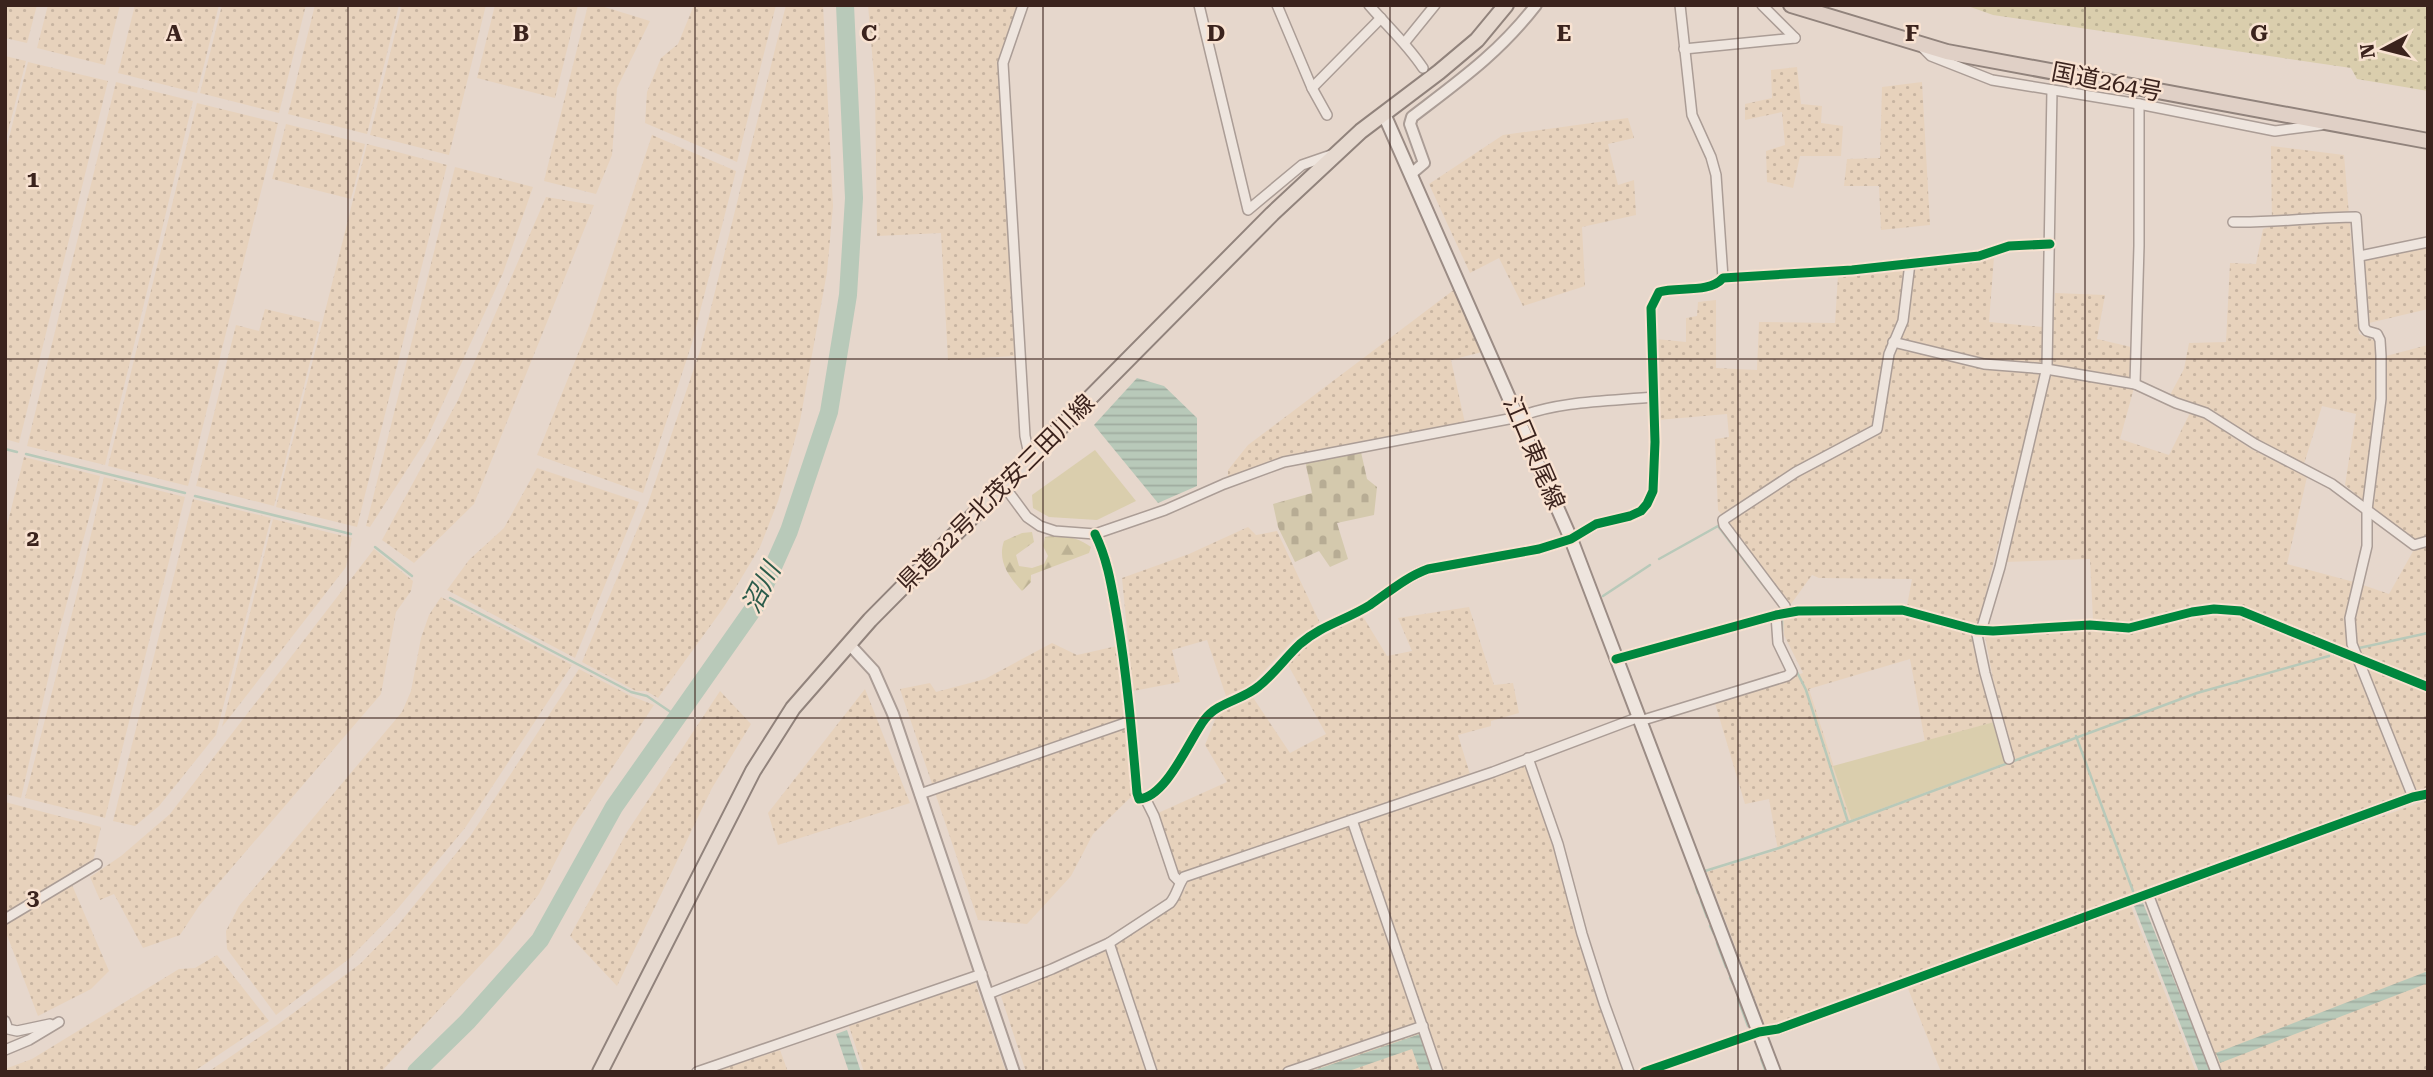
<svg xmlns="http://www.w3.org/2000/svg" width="2433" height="1077" font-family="'Roboto Serif','Noto Sans JP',serif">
<defs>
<pattern id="farmland-dots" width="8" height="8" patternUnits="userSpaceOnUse" patternTransform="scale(1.75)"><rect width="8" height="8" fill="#e7d2bc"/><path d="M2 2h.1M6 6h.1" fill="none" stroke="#c7b4a1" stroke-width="1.8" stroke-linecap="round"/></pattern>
<pattern id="grass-dots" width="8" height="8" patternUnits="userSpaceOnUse" patternTransform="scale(1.75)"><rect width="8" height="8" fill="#dacead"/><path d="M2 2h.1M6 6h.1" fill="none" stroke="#bcb194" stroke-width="1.8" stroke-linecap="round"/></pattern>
<pattern id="forest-firs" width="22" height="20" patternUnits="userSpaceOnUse" patternTransform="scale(1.75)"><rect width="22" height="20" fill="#dacead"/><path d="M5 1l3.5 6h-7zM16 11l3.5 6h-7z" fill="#bcb194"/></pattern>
<pattern id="cemetery-stones" width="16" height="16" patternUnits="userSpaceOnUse" patternTransform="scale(1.75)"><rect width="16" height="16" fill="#d4c9ad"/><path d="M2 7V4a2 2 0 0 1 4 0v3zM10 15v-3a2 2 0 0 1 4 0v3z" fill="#b7ac94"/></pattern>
<pattern id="water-rules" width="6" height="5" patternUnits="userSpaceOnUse" patternTransform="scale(1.75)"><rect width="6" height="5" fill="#b8c9b9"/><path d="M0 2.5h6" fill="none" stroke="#9fac9f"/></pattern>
</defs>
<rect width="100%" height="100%" fill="#e6d7cc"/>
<!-- farmland -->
<g fill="url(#farmland-dots)">
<polygon points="5,5 37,5 27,43 5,38"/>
<polygon points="48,5 120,5 105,65 37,48"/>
<polygon points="135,5 219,5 197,93 118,73"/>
<polygon points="222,5 306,5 279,113 200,93"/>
<polygon points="315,5 399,5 367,134 288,114"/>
<polygon points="402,5 486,5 449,155 370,135"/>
<polygon points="495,5 578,5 555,98 477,78"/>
<polygon points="588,5 598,5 650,21 617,88 612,155 596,194 544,181"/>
<polygon points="694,5 776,5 737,162 645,123 647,92 661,58 678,44"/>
<polygon points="786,5 823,5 833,206 827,272 800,421 778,501 760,547 724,607 658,698 646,691 636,691 582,662 647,506 701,348"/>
<polygon points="868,5 1018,5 998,63 1015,356 948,360 941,233 877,236 875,88"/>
<polygon points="5,56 26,61 5,143"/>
<polygon points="28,62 108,81 19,443 5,439 5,154"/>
<polygon points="1797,67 1801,104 1822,106 1821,123 1843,126 1841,156 1800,156 1793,188 1767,182 1766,151 1785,145 1782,112 1745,120 1745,104 1772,98 1771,70"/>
<polygon points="116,82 193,101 105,465 27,446"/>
<polygon points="1922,82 1930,225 1881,230 1879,186 1844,186 1847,159 1880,158 1882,87"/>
<polygon points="197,103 278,123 188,486 108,466"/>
<polygon points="1628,118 1634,138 1608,144 1618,185 1634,180 1636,215 1582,227 1585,286 1523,306 1499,258 1470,273 1429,184 1503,135"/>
<polygon points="286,124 365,144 351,199 272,179"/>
<polygon points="652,135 736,171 692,343 643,493 537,455 588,329"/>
<polygon points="367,144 447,165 357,527 276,507"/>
<polygon points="2271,146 2344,155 2359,334 2376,341 2377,399 2366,503 2345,485 2356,414 2322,406 2304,464 2256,439 2208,410 2170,395 2184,369 2189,343 2226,342 2230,263 2256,264 2263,229 2272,226"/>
<polygon points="455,167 533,187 503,273 426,440 370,527 366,526"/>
<polygon points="546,197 594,205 474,504 414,563 382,540 458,400"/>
<polygon points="2428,246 2428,309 2369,323 2364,260"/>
<polygon points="1994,257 1989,322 2043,327 2041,374 1978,625 1907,606 1912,579 1819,578 1812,575 1791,604 1718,510 1715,439 1729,437 1727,414 1658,420 1656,339 1686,342 1686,318 1697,316 1698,302 1716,300 1716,368 1757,370 1759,322 1835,323 1838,276"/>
<polygon points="1455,289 1482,352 1451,360 1465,423 1278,460 1228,479 1228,470 1248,445"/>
<polygon points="2055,293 2105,295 2097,339 2131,347 2129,386 2134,388 2120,439 2169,455 2190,413 2203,417 2251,449 2307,477 2287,564 2354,582 2347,616 2348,645 2343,648 2237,605 2196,606 2132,624 2093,620 2090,559 2005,562 2051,375"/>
<polygon points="265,309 320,322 274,506 196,486 236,325 259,331"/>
<polygon points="2428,345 2428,683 2359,655 2354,621 2363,585 2389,594 2416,546 2373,507 2387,399 2386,356"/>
<polygon points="24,457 100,476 56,644 21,798 5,794 5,534"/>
<polygon points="537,468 639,502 575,658 447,590 469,560 504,528"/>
<polygon points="104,477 185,497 105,818 25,798 82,574"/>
<polygon points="193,499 271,518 216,735 159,806 135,826 113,821"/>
<polygon points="273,519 352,538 346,567 222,727"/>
<polygon points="1248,527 1256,535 1277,531 1320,623 1294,639 1251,685 1226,696 1207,640 1172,650 1180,682 1133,691 1122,578 1189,554"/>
<polygon points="374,549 413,581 411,591 396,612 381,694 199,906 180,935 143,948 114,894 100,900 90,877 121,856 170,814"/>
<polygon points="441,597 572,665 465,828 394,913 350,958 276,1015 227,949 226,931 239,906 402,712 411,691 421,638 429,615"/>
<polygon points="1469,607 1494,685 1513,683 1519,713 1491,721 1491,726 1458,735 1473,784 1525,766 1553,845 1599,1003 1624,1072 1026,1072 1001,996 1096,956 1174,907 1186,887 1183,873 1176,873 1158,813 1227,782 1205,745 1218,712 1252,696 1290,753 1326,734 1287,663 1326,629 1362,615 1387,656 1412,651 1398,618"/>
<polygon points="1906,614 1972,633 1981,677 1994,722 1925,742 1910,659 1809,689 1851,820 2005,763 2014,757 1994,684 1985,636 2088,630 2130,631 2190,617 2235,614 2428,692 2428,789 2127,896 2196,1072 1941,1072 1907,986 1769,1036 1707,872 1778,850 1769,799 1745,804 1715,703 1803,673 1784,635 1783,616"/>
<polygon points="1052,643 1077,655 1117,646 1133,795 1093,834 1071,876 1027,924 978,920 900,689 930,683 936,692 985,679"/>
<polygon points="579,669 631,696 654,705 573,827 539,894 499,945 381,1072 208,1072 277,1025 360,964 398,925 471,835"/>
<polygon points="865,689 910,803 778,845 768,813"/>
<polygon points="720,691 751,724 712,788 617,986 570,936 627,832"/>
<polygon points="2428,800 2428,1072 2222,1072 2155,896"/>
<polygon points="5,802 101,827 93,861 5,913"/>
<polygon points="72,885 109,971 91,989 38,1016 5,930 5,925"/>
<polygon points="217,955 269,1021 193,1072 5,1072 5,1069 32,1059 179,969 195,968"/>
<polygon points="975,982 1006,1072 864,1072 849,1026"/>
<polygon points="780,1050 788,1072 713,1072"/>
</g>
<!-- grass -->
<polygon fill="url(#grass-dots)" points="1965,5 2428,5 2428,91 2357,79 2351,68 1993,15"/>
<!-- forest -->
<path fill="url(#forest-firs)" d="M1032,532l2,10 -18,13 3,11 13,2 12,-4 4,-8 -5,-10 2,-9c17,-3 33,0 46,10l-2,6 -58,22v7l-9,9c-13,-14 -25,-30 -18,-50l18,-8z"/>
<!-- cemetery -->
<polygon fill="url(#cemetery-stones)" points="1361,452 1367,479 1377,487 1374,515 1337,523 1348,559 1330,567 1319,551 1295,562 1278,527 1273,504 1312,493 1305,461"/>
<!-- park -->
<g fill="#dacead">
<polygon points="1095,450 1136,501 1097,520 1049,517 1033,508 1032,495"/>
<polygon points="1994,722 2005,763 1851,820 1833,766"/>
</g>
<!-- water -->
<g fill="url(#water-rules)">
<polygon points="1137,378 1164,386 1197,418 1197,486 1158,503 1094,425"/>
<polygon points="2143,903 2207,1062 2211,1072 2199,1072 2134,906"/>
<polygon points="2428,971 2428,983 2220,1063 2216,1053"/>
<polygon points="847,1030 861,1072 849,1072 836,1034"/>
<polygon points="1420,1034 1433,1072 1420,1072 1412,1049 1346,1072 1309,1072"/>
</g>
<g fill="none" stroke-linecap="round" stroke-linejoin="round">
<!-- stream -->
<g stroke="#b8c9b9" stroke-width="2.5">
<polyline points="5,449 17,452"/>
<polyline points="26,454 185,493"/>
<polyline points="195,496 351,534"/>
<polyline points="375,547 412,576"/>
<polyline points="1659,559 1718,526 1767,590"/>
<polyline points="1603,596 1650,565"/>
<polyline points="450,598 631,692 647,696 678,717"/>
<polyline points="1782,618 1782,631"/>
<polyline points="2359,648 2428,633"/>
<polyline points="1790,658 1806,690 1848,822"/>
<polyline points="2076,736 2133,891"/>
<polyline points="1705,871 1779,848 2197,693 2329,656"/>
<polyline points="1696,887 1698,893"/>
<polyline points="1701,901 1707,917"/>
<polyline points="1710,926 1714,934"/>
<polyline points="1717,943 1726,967"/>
<polyline points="1730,978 1733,984"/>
<polyline points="1738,999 1748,1026"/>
<polyline points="1761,1059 1766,1072"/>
</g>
<!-- river -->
<polyline stroke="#b8c9b9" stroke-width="18" points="416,1072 468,1021 540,940 614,807 756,605 789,531 829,412 848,295 854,198 845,5"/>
<!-- minor casing -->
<g stroke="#ab9d96" stroke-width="12">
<g id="minor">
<polyline points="1023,5 1003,63 1025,436 1030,459"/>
<polyline points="1199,5 1248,210 1302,165 1331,155"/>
<polyline points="1277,5 1312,88 1327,115"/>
<path d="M1369,5c19,22 38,39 54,63"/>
<polyline points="1680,5 1692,115 1711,157 1716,175 1723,278"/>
<polyline points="1762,5 1795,38"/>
<polyline points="1405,42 1435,5"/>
<polyline points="1921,46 1931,56 1992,80 2139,104 2275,131 2321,125"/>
<polyline points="1684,49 1795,38"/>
<polyline points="1312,88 1381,18"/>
<polyline points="2139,104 2139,246 2135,384 2176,403 2206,413 2255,444 2332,484 2414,545 2428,541"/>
<path d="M2233,222c41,1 82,-5 123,-5l8,110 3,4 10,3 3,6 1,16v43l-14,111v36l-17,72 2,26 61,153"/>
<polyline points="2360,256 2428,242"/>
<polyline points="1893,342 1984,364 2046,369 2135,384"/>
<path d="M1004,486l23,31 13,9 15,5 40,3 70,-24 59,-26 60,-22 235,-45c39,-16 93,-16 135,-20"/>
<path d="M1095,534c13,26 17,55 22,83 10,58 15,117 20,176l2,6c28,-2 51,-61 66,-80 13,-17 38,-19 54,-33 15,-12 27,-29 41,-42 22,-19 46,-24 70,-39 19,-13 36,-28 58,-36l111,-20 32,-10 25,-15 34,-8 11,-5 6,-7 6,-13 2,-49 -4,-134 8,-16c18,-6 50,2 64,-14l129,-8 127,-14 30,-10 41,-2"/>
<polyline points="1787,612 1785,606 1724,525 1723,520 1796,472 1877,429 1889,354 1903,321 1910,263"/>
<polyline points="1976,630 1985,673 2009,759"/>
<polyline points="1981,631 2000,567 2047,367 2052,90"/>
<polyline points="1616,659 1776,615 1798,611 1902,610 1976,630 1993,631 2090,625 2129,628 2192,612 2214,609 2241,611 2428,687"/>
<polyline points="1640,721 1787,676 1792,672 1778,643 1776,615"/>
<polyline points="1528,758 1558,844 1582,934 1604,1003 1629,1072"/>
<polyline points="920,794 1131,721"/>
<polyline points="1145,798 1154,816 1174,876 1180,882"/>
<polyline points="1352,820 1438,1072"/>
<polyline points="2148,894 2216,1072"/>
<polyline points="5,919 97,864"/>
<polyline points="1109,943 1152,1072"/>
<path d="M988,994l64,-25 57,-26 61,-40c7,-8 8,-18 14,-26l309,-105 146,-55"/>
<polyline points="5,1021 8,1029 17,1031 50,1024"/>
<polyline points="5,1050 29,1040 59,1022"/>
<polyline points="697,1072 982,974"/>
<polyline points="1288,1072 1423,1026"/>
<polyline points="1644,1072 1759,1032 1778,1029 2413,797 2428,794"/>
</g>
</g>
<!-- tertiary casing -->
<g stroke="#ab9d96" stroke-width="14">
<g id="tertiary">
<path d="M1411,174l13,-11 -14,-39 2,-7c47,-36 87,-64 124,-112"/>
<polyline points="850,645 874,671 893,714 1014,1072"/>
</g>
</g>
<!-- secondary casing -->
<g stroke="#9b8c85" stroke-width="16">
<polyline id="secondary" points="1384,114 1571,539 1774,1072"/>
</g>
<!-- primary casing -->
<g stroke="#91837c" stroke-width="18">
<polyline id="primary" points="600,1072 753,771 793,708 870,620 1272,214 1361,131 1439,72 1477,40 1506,5"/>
</g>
<!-- trunk casing -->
<g stroke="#91837c" stroke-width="18">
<polyline id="trunk" points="1791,5 1947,52 2428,141"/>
</g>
<!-- minor -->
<use href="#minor" stroke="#eee5de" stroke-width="9"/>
<!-- tertiary -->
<use href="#tertiary" stroke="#eee5de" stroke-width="10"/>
<!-- secondary -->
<use href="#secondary" stroke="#eee5de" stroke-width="12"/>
<!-- primary -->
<use href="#primary" stroke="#e6d9cf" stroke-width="14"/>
<!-- trunk -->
<use href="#trunk" stroke="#e0d0c6" stroke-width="14"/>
<!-- cycleway casing -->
<g stroke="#f8e2d1" stroke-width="13">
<g id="cycleway">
<path d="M1095,534c13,26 17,55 22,83 10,58 15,117 20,176l2,6c28,-2 51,-61 66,-80 13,-17 38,-19 54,-33 15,-12 27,-29 41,-42 22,-19 46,-24 70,-39 19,-13 36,-28 58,-36l111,-20 32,-10 25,-15 34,-8 11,-5 6,-7 6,-13 2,-49 -4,-134 8,-16c18,-6 50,2 64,-14l129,-8 127,-14 30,-10 41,-2"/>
<polyline points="1616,659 1776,615 1798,611 1902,610 1976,630 1993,631 2090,625 2129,628 2192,612 2214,609 2241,611 2428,687"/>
<polyline points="1644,1072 1759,1032 1778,1029 2413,797 2428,794"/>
</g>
</g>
<!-- cycleway -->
<use href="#cycleway" stroke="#00873e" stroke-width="9"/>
</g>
<!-- grid -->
<path fill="none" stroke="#3b231d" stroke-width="2" stroke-opacity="0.55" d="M348,5v1067M695,5v1067M1043,5v1067M1390,5v1067M1738,5v1067M2085,5v1067M5,359h2423M5,718h2423"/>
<g text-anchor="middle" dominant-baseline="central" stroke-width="5" stroke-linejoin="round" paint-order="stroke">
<!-- street labels -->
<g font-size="24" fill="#3b231d" stroke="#f8e2d1">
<text transform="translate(2107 82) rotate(11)">国道264号</text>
<text transform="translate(1534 453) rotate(67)">江口東尾線</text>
<text transform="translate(996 493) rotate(-45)">県道22号北茂安三田川線</text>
</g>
<!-- water labels -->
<g font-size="26" font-style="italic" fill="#2b5c4b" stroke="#f8e2d1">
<text transform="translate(761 588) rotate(-63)">沼川</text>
</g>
</g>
<g font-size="23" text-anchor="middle" font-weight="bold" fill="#3b231d" stroke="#f8e2d1" stroke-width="5" stroke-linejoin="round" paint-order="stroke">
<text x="174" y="41">A</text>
<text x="521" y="41">B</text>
<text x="869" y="41">C</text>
<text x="1216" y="41">D</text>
<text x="1564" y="41">E</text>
<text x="1912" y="41">F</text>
<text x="2259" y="41">G</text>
<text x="33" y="187">1</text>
<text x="33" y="546">2</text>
<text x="33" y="905">3</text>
</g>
<!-- border -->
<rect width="2433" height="1077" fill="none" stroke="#3b231d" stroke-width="14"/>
<!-- north arrow -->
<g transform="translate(2384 49) rotate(263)" stroke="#f8e2d1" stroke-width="5" paint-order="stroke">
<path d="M0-5L12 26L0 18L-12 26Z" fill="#3b231d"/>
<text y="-10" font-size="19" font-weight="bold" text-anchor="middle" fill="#3b231d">N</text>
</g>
</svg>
